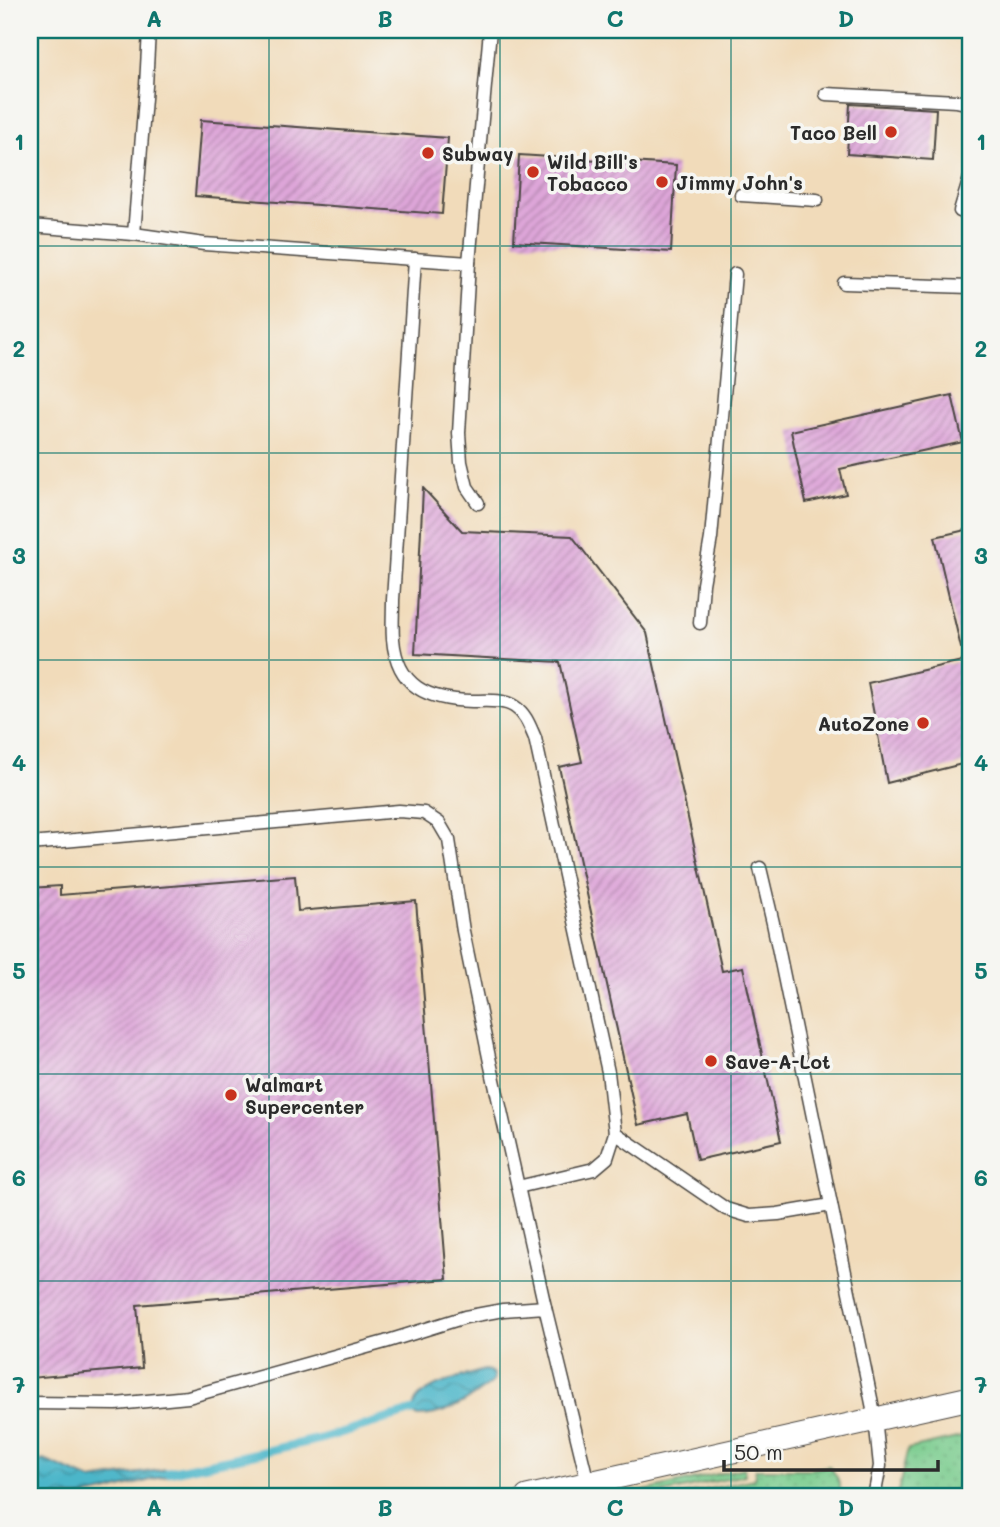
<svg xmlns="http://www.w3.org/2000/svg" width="1000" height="1527" font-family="Mali,sans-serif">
<defs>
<pattern id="grass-dots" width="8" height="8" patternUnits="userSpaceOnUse" patternTransform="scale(1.75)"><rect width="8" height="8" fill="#7acc8e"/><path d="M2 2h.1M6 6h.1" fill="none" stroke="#6aaf7b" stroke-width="1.8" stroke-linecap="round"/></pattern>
<pattern id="water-waves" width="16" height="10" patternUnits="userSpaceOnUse" patternTransform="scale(1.75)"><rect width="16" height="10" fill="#4cb6c9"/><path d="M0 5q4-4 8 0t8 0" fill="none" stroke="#3f94a3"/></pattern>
<pattern id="building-hatch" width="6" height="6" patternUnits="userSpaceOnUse" patternTransform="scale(1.75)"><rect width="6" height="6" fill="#dea6d9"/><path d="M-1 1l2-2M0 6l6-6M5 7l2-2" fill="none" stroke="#b487b0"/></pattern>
</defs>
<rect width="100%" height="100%" fill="#f6f6f2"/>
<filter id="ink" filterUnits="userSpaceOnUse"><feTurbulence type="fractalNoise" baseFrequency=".0143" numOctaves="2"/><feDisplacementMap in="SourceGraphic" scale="14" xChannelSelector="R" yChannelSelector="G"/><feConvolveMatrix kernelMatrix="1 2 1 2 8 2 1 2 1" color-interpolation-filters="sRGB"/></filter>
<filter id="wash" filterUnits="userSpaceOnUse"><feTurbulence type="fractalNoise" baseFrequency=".00686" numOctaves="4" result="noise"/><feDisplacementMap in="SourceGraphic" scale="28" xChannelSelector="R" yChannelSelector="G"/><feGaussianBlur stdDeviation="1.57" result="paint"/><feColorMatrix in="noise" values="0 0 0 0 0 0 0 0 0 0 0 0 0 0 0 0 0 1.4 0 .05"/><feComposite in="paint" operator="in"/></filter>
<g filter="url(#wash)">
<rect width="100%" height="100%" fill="#f1dbba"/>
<!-- grass -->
<g fill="url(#grass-dots)" stroke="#527c5c" stroke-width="2">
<path d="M970,1435v62h-74c6,-16 7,-32 12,-48z"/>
<path d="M829,1466c9,12 13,16 8,31h-164l81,-18 2,-10h57z"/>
<polygon points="744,1468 745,1475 646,1497 619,1497"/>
</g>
<!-- water -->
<g fill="url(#water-waves)" stroke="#3c707a" stroke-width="2">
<path d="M485,1370l9,4 -1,7c-21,18 -49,36 -77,35 -16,-26 51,-41 69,-46z"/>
<polygon points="44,1460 91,1480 168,1469 169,1475 106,1492 82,1497 30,1497 30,1464"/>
</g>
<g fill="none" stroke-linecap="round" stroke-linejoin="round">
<!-- stream -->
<polyline stroke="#4cb6c9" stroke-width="9" points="168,1472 231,1459 320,1439 413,1411"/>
</g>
<g id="blocks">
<!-- building -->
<g fill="url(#building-hatch)">
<polygon points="850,104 936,109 933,160 847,154"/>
<polygon points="201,120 448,138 442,214 195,196"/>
<polygon points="519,155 676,165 671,252 514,242"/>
<polygon points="952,395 963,442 840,469 846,494 806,503 791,431"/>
<polygon points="423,488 462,531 572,536 647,633 722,971 743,967 781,1141 697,1160 687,1114 638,1125 559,767 582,762 560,662 415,654"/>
<polygon points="970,529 970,647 961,648 935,537"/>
<polygon points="970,659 970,762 887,783 868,683"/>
<polygon points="295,876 298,911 416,901 447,1279 137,1305 142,1368 30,1378 30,888 60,886 60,895"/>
</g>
</g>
</g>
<g filter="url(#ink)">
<use href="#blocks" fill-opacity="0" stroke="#494540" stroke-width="2"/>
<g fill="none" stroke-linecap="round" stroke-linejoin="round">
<!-- service casing -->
<g stroke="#494540" stroke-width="15">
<g id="service">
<polyline points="826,94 956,101 970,104"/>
<polyline points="741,195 817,200"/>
<polyline points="960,211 970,178"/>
<polyline points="30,226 134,234 204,244 469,263 490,30"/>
<polyline points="134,234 146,86 149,30"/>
<path d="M415,259l-22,341c0,13 -1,26 0,39 4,48 35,61 79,62 13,0 32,-2 43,6 11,7 15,20 20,31l73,334 7,61 -8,25 -13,11 -76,18"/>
<polyline points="469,263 459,433 461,462 467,487 478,503"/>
<polyline points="844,283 970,287"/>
<polyline points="700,623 703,584 711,538 735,274"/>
<polyline points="30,844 399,811 424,813 439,823 449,840 463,931 490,1062 545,1307"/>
<polyline points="760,868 773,923 875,1418 880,1466 874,1497"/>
<polyline points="615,1133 726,1209 749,1216 778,1214 831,1205"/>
<polyline points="30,1403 116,1404 188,1397 385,1342 465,1317 503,1310 545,1307 588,1483"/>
</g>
</g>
<!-- minor casing -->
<g stroke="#494540" stroke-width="25">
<polyline id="minor" points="527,1497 970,1398"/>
</g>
<!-- service -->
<use href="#service" stroke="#fff" stroke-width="12"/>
<!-- minor -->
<use href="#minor" stroke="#fff" stroke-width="23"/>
</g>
</g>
<!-- grid -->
<path fill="none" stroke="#0f766e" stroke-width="2" stroke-opacity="0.55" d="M269,30v1467M500,30v1467M731,30v1467M30,246h940M30,453h940M30,660h940M30,867h940M30,1074h940M30,1281h940"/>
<!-- markers -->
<g fill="#c8321e" stroke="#f6f6f2" stroke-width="2.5">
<circle cx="891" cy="132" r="7"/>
<circle cx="428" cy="153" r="7"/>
<circle cx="533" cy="172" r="7"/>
<circle cx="662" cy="182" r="7"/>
<circle cx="923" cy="723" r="7"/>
<circle cx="711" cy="1061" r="7"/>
<circle cx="231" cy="1095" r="7"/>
</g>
<g text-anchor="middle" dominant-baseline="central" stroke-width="7" stroke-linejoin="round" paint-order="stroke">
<!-- poi labels -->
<g font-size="19" font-weight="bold" fill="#2b2b2b" stroke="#f6f6f2" text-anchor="start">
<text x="877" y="132" text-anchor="end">Taco Bell</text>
<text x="442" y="153">Subway</text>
<text x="547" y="161">Wild Bill's<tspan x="547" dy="22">Tobacco</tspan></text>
<text x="676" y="182">Jimmy John's</text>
<text x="909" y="723" text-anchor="end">AutoZone</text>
<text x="725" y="1061">Save-A-Lot</text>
<text x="245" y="1084">Walmart<tspan x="245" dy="22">Supercenter</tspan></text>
</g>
</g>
<!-- margin -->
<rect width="1000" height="1527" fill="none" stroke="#f6f6f2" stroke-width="77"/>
<!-- scale -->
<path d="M724 1460v10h214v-10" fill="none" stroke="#2b2b2b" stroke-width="3.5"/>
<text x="734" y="1460" font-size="21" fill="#2b2b2b" stroke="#f6f6f2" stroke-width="5" paint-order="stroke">50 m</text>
<rect x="38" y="38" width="924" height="1450" fill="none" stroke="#0f766e" stroke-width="2.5"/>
<g font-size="23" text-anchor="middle" font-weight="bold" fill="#0f766e">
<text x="154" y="27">A</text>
<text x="385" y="27">B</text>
<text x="615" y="27">C</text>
<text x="846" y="27">D</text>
<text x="19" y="150">1</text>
<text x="981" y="150">1</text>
<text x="19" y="357">2</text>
<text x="981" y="357">2</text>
<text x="19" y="564">3</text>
<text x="981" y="564">3</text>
<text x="19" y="771">4</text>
<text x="981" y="771">4</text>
<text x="19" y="979">5</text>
<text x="981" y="979">5</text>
<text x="19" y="1186">6</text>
<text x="981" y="1186">6</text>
<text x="19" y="1393">7</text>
<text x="981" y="1393">7</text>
<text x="154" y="1516">A</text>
<text x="385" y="1516">B</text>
<text x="615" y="1516">C</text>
<text x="846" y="1516">D</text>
</g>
</svg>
